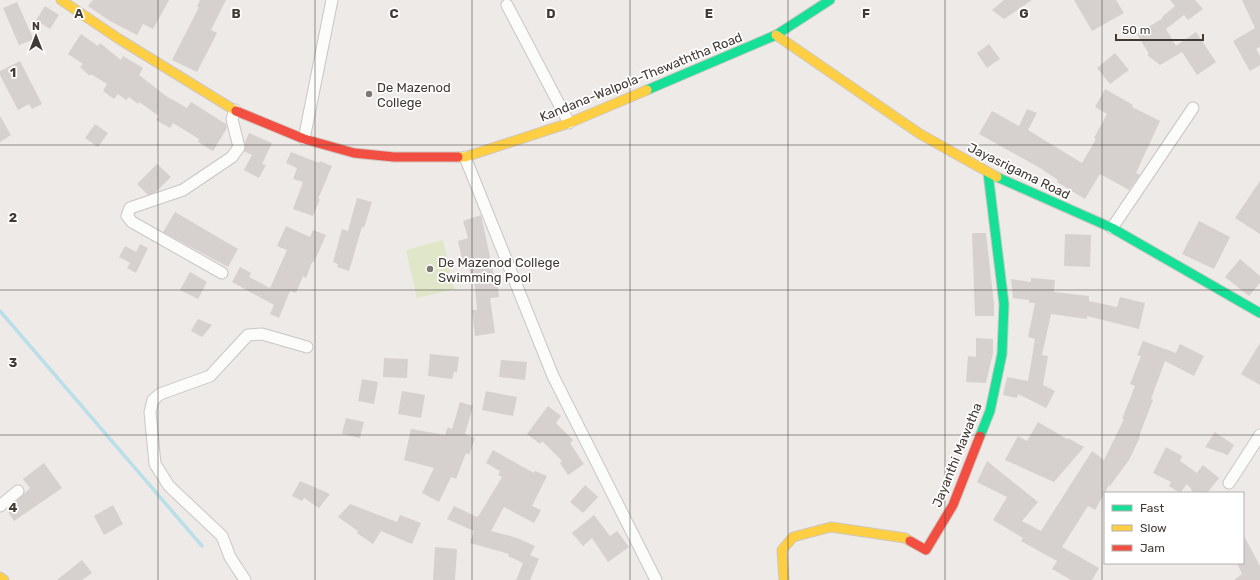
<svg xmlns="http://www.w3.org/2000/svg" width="1260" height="580" font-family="Rubik,sans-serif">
<rect width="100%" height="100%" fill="#eeeae7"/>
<!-- green -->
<polygon fill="#e0e6c8" points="443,240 454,289 417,298 406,250"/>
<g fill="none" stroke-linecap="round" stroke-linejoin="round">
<!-- stream -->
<polyline stroke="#badfe9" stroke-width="3.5" points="0,311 202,546"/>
</g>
<!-- building -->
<g fill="#d6d1ce">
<polygon points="93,0 169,0 153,29 143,24 137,35 110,21 88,6"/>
<polygon points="200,0 226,0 211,30 217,33 197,72 172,60 199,7 197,7"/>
<polygon points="1004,0 1032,0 1004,19 992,10"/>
<polygon points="1074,0 1116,0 1124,13 1092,31"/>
<polygon points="1170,0 1195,0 1203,9 1188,20 1184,15 1166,29 1176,46 1196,32 1216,62 1197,75 1182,52 1160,65 1147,55 1149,54 1137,34 1163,18 1162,17 1175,6"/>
<polygon points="1242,0 1260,0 1260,47 1256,49 1260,56 1260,65 1250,71 1233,41 1255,28"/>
<polygon points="17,2 32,36 32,40 19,45 3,8"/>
<polygon points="45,6 59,15 50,29 36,20"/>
<polygon points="81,34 98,46 100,43 121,60 123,56 143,68 139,75 166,96 187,108 191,102 226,124 227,128 213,151 198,142 199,139 173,123 170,128 156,120 159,116 139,102 138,104 129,97 126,100 118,94 114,99 103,91 107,84 91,74 90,76 80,67 83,64 68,54"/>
<polygon points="989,44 1000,59 987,68 977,53"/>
<polygon points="1115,53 1129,70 1110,84 1097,68"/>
<polygon points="20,61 42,104 32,109 29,104 18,110 0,75 0,71"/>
<polygon points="1105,89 1133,105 1132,107 1160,121 1136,173 1140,175 1129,190 1100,174 1085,199 1057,182 1058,180 1040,168 979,134 992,111 1019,126 1027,109 1037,113 1028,130 1082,163 1096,139 1094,138 1107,114 1095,107"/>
<polygon points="0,116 11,135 0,142"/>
<polygon points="95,124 108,133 98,147 85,138"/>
<polygon points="249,133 272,143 262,164 266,165 259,178 244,170 252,155 244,151 245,142"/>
<polygon points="291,152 319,163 320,161 332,166 318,199 320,199 313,216 293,209 303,182 293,179 297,168 286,163"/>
<polygon points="157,164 171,177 156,192 148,195 137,184"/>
<polygon points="1260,181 1260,234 1235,218"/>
<polygon points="357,198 372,202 364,228 362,227 349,271 337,267 338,264 333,262 342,229 348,231"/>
<polygon points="175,212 238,249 228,267 163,232"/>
<polygon points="481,215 495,280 497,279 499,297 490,298 495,333 475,336 472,310 477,310 474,277 471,277 467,258 462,259 458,241 468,238 463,221"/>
<polygon points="1199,221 1230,237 1214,269 1182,254"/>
<polygon points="286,226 310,237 313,230 326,235 314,262 312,262 306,278 303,276 296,293 290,291 279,318 270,314 274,305 232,282 240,267 251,273 249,277 270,288 287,250 277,246"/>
<polygon points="972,233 986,233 994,304 994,316 975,316"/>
<polygon points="1065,234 1091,235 1090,267 1064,266"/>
<polygon points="140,244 148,248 136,273 127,268 130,263 119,257 125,246 136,252"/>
<polygon points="1240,259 1260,276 1260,283 1249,296 1225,277"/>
<polygon points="190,272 207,282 198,299 180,290"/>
<polygon points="1031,278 1055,280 1054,292 1089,296 1089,301 1117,307 1120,297 1145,303 1139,329 1087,316 1087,319 1051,314 1042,355 1048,356 1043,385 1055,391 1046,408 1018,394 1017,398 1003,395 1007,377 1028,381 1035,339 1028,337 1035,303 1029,303 1029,300 1013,298 1011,279 1031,282"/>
<polygon points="198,319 212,325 202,337 191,331"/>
<polygon points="976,338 993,339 993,353 986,383 966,382 968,356 976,357"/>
<polygon points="1143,341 1176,353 1180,344 1204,356 1194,376 1165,361 1151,399 1153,400 1139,436 1140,437 1129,460 1110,486 1109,485 1095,510 1088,506 1062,547 1099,568 1092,580 1071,580 1052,569 1057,561 1021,541 1023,538 993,520 1007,497 977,482 987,461 1038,502 1022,521 1041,531 1092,451 1104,460 1124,419 1122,419 1135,386 1130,384 1141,356 1137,355"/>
<polygon points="1260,343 1260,385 1241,374"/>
<polygon points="430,354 459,357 457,372 454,372 452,379 428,376"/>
<polygon points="384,358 408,359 407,378 383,377"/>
<polygon points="501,360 527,362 525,380 499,377"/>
<polygon points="362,379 378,382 374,404 358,401"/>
<polygon points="402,391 425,395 421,418 398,414"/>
<polygon points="486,391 517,397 513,416 482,410"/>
<polygon points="460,402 473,406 465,434 475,438 469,455 466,453 456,479 451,477 439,502 422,493 434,468 404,460 411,429 445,435 448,427 452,429"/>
<polygon points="548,406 561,416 556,423 573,440 570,443 584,464 568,475 560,463 562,461 542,441 540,444 527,434"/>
<polygon points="346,418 364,422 360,438 342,434"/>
<polygon points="1038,422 1067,439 1068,438 1084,447 1054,482 1005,460 1018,436 1027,441"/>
<polygon points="1215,432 1234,445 1228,455 1205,447"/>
<polygon points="1166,447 1182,456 1180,461 1197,473 1203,465 1219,478 1207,493 1194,493 1187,484 1180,493 1169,486 1171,482 1153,473"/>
<polygon points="493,450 534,473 535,471 547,476 532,506 541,510 534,523 504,507 491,531 517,538 535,546 530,555 539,559 530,580 516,580 523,563 508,556 509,554 470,543 474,531 447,519 454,506 477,517 479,515 502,477 498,475 500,471 486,463"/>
<polygon points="44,463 62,488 14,521 7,510 30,488 23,479"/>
<polygon points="300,481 330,494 319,508 304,498 302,501 292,496"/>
<polygon points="585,485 598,497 583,513 570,502"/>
<polygon points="350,504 397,522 400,515 421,523 412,544 381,531 373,544 357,533 358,531 338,517"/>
<polygon points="113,505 123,524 104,535 94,516"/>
<polygon points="594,515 610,536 617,531 629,547 608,562 592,538 583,546 572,533"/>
<polygon points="1243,534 1260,566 1260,580 1234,580 1242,574 1237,563 1243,563"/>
<polygon points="435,547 457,549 455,580 433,580"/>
<polygon points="82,560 92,573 82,580 57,580"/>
</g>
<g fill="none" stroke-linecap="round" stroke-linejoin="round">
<!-- street casing -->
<g stroke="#cac6c3" stroke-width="13">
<g id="street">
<polyline points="507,5 569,123"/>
<polyline points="304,139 332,0"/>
<polyline points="465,157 553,376 656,580"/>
<polyline points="1112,228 1193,108"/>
<polyline points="222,273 132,222 127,216 130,208 183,190 232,157 239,147 232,119 235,110"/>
<polyline points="1229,483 1260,435"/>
<polyline points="0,506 18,491"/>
<polyline points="245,580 230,557 222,536 169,486 155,464 150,412 153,400 160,394 210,376 248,335 262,334 307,347"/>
</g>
</g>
<!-- fast casing -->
<g stroke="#cec7c0" stroke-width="11">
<g id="fast">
<polyline points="647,90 776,35 830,0"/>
<polyline points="997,177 1112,228 1260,313"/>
<polyline points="980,436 990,411 1002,354 1004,304 988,173"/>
</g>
</g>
<!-- slow casing -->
<g stroke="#cec7c0" stroke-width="11">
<g id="slow">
<polyline points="61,0 119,39 236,111"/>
<polyline points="776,35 920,134 997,177"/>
<polyline points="458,157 465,157 569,123 647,90"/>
<polyline points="0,577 4,580"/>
<polyline points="784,580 782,550 793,537 831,527 905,538 910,541"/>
</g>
</g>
<!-- jam casing -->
<g stroke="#cec7c0" stroke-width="11">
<g id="jam">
<polyline points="236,111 304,139 354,153 394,157 458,157"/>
<polyline points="910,541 926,550 953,505 980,436"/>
</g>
</g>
<!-- street -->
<use href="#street" stroke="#fcfcfb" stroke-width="11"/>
<!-- fast -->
<use href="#fast" stroke="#16e098" stroke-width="9"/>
<!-- slow -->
<use href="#slow" stroke="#ffcf43" stroke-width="9"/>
<!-- jam -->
<use href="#jam" stroke="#f24e42" stroke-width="9"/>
</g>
<!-- grid -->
<path fill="none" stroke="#423a34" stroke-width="1" stroke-opacity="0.55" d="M158,0v580M315,0v580M472,0v580M630,0v580M788,0v580M945,0v580M1102,0v580M0,145h1260M0,290h1260M0,435h1260"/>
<!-- markers -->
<g fill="#7e7873" stroke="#fff" stroke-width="1.5">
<circle cx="369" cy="94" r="4"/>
<circle cx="430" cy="269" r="4"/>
</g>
<g text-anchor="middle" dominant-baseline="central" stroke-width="3.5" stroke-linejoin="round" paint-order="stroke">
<!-- street labels -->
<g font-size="13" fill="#423a34" stroke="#fff">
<text transform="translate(641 77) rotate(-22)">Kandana-Walpola-Thewaththa Road</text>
<text transform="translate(1019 171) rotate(26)">Jayasrigama Road</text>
<text transform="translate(957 455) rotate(-68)">Jayanthi Mawatha</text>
</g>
<!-- poi labels -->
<g font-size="13" fill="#423a34" stroke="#fff" text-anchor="start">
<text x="377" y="87">De Mazenod<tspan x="377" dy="15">College</tspan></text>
<text x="438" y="262">De Mazenod College<tspan x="438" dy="15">Swimming Pool</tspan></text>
</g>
</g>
<g font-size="13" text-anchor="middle" font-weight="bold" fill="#423a34" stroke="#fff" stroke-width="3.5" stroke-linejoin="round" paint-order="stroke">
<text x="79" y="18">A</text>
<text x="236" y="18">B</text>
<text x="394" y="18">C</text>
<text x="551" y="18">D</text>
<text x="709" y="18">E</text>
<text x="866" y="18">F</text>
<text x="1024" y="18">G</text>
<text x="13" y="77">1</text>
<text x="13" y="222">2</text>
<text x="13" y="367">3</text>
<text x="13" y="512">4</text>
</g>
<!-- legend -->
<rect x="1104" y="492" width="140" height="72" fill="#ffffff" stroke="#b3b0ae"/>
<rect x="1112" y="505" width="20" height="6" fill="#16e098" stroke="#b3b0ae"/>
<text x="1140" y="512" font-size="12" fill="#423a34">Fast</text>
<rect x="1112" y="525" width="20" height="6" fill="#ffcf43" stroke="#b3b0ae"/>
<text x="1140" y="532" font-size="12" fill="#423a34">Slow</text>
<rect x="1112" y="545" width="20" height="6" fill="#f24e42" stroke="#b3b0ae"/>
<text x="1140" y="552" font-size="12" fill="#423a34">Jam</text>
<!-- north arrow -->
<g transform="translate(36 36)" stroke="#ffffff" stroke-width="3" paint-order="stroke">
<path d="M0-3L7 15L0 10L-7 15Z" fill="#423a34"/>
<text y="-6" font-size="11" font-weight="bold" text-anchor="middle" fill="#423a34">N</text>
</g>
<!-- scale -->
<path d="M1116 34v6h87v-6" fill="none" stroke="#423a34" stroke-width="2"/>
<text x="1122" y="34" font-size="12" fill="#423a34" stroke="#ffffff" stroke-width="3" paint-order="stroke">50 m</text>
</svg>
